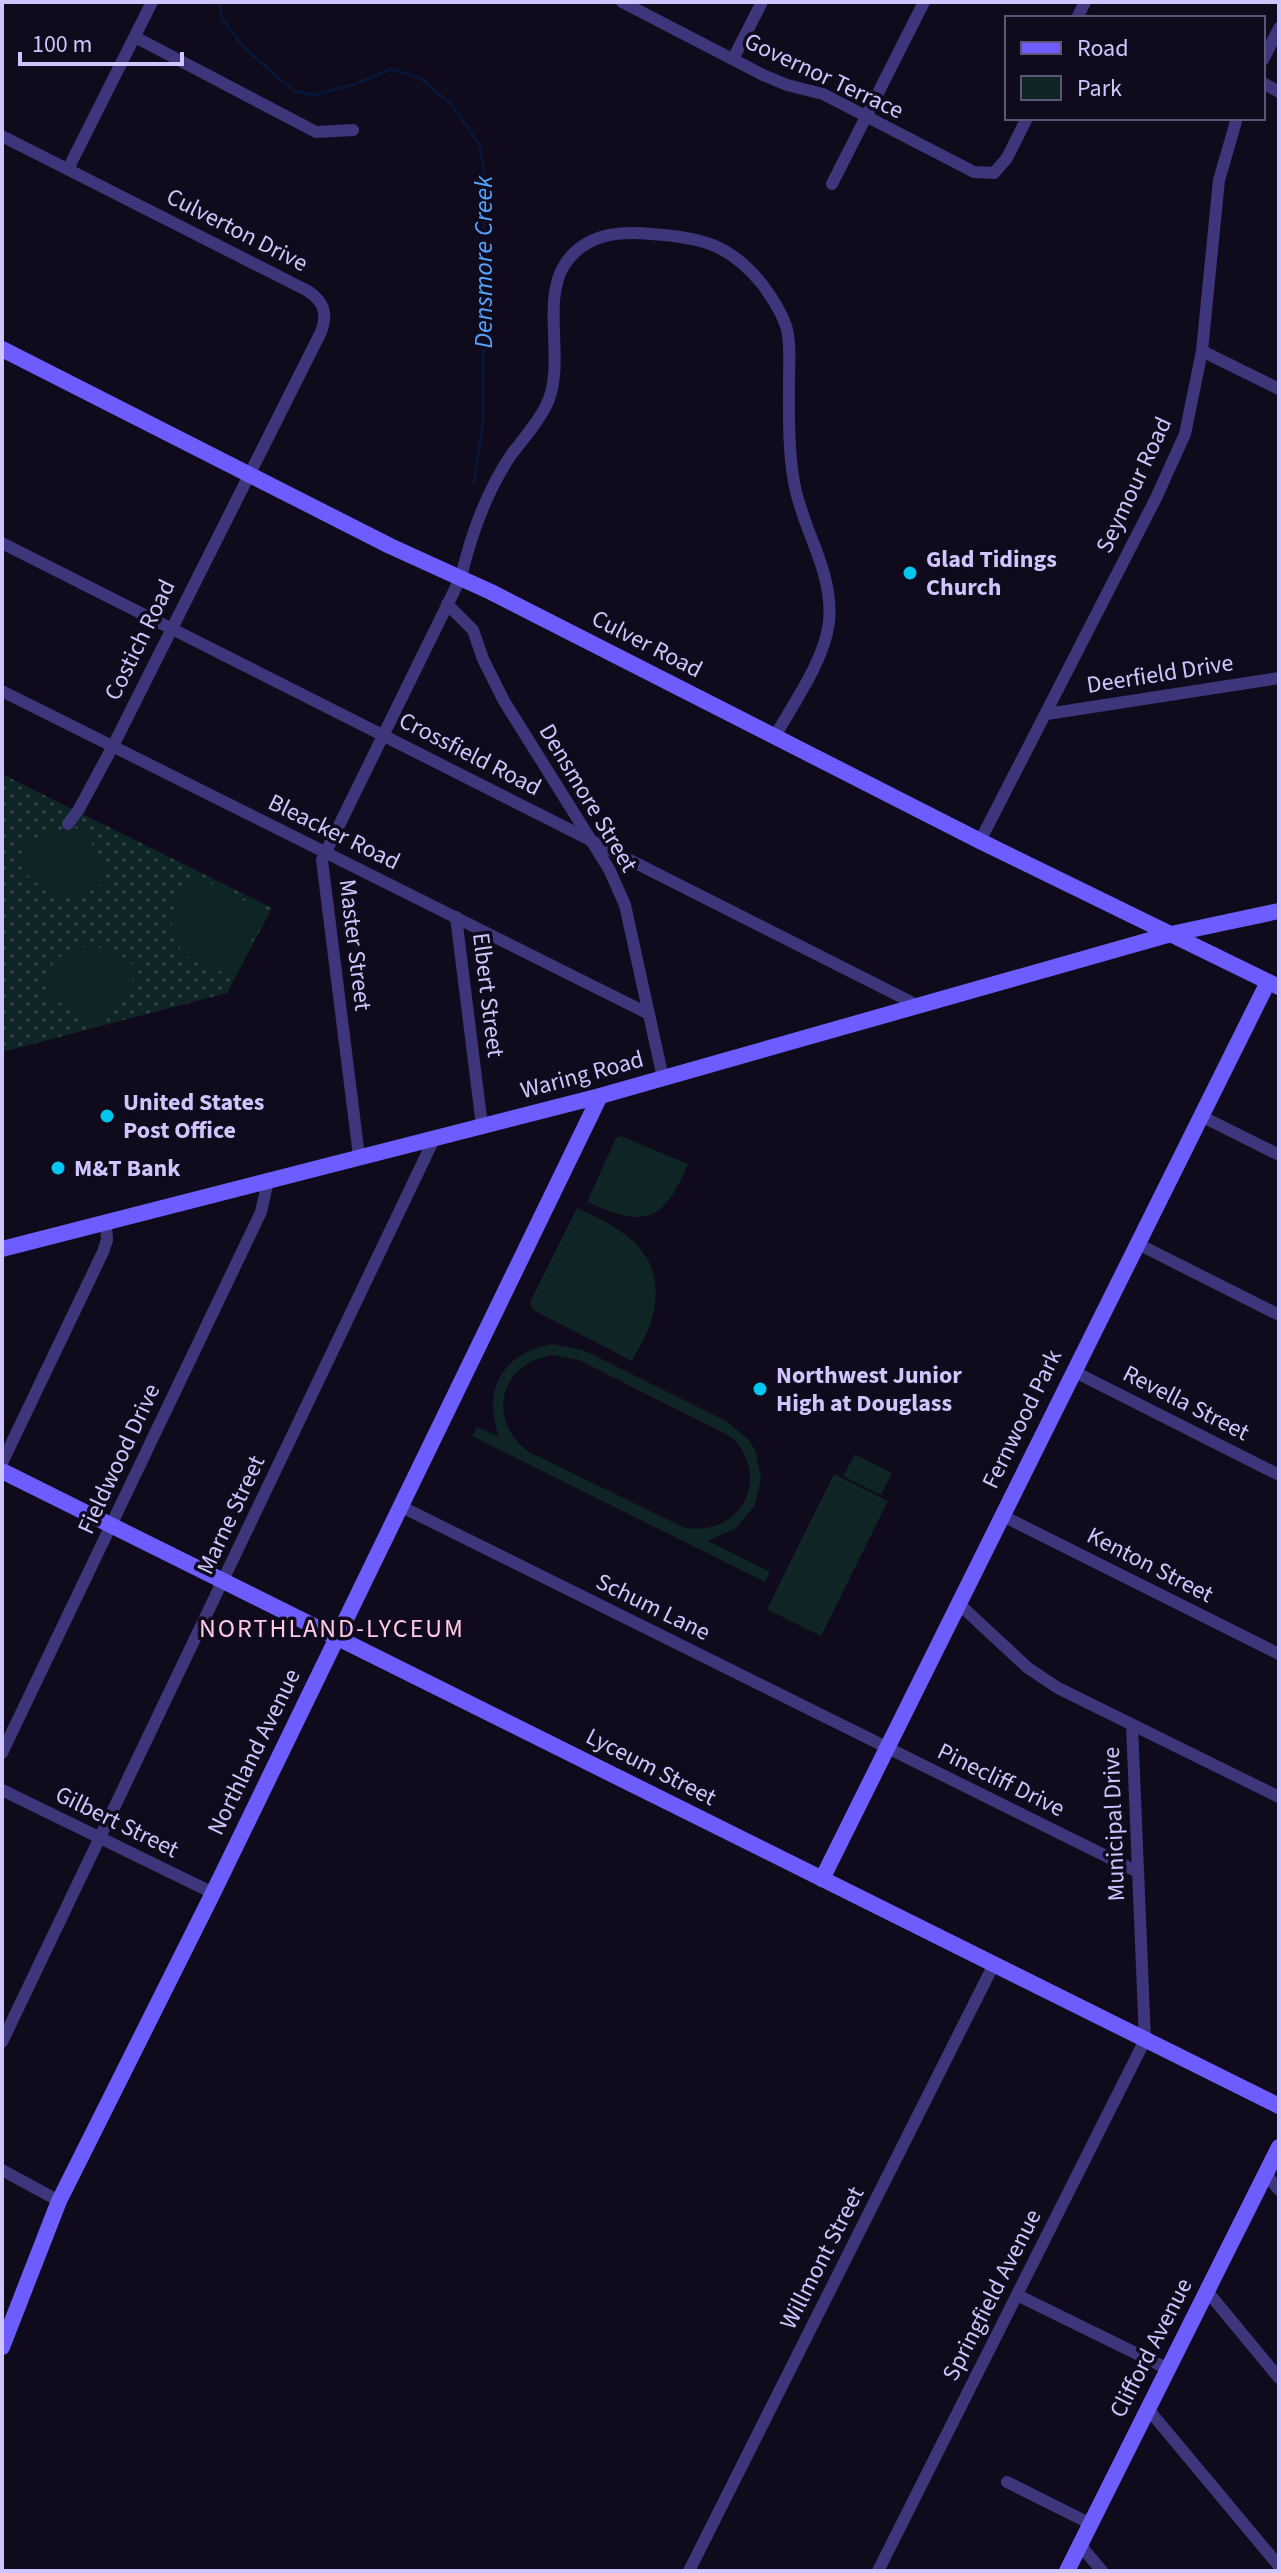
<svg xmlns="http://www.w3.org/2000/svg" width="1281" height="2573" font-family="'Source Sans 3',sans-serif">
<defs>
<pattern id="green-dots" width="8" height="8" patternUnits="userSpaceOnUse" patternTransform="scale(2)"><rect width="8" height="8" fill="#0e2425"/><path d="M2 2h.1M6 6h.1" fill="none" stroke="#304246" stroke-width="1.8" stroke-linecap="round"/></pattern>
</defs>
<rect width="100%" height="100%" fill="#0f0b1c"/>
<!-- green -->
<polygon fill="url(#green-dots)" points="2,774 272,908 227,993 2,1052"/>
<!-- pitch -->
<g fill="#0e2425" fill-rule="evenodd">
<path d="M72,827l15,5 20,49c-38,22 -52,21 -84,-10l-1,-27z"/>
<polygon points="194,874 264,911 235,978 182,954 169,917"/>
<polygon points="73,947 110,948 140,969 106,1021 93,1026 46,993 53,962"/>
<path d="M621,1136l67,28c-25,59 -43,64 -101,38l29,-64z"/>
<path d="M577,1208c48,22 90,45 76,107 -3,15 -14,32 -21,46l-99,-51 -3,-8z"/>
<path d="M553,1344l30,6 143,71 23,19 7,12 5,26 -6,27 -19,23 -28,13 62,31 -5,10 -293,-146 5,-9 22,10c-17,-48 3,-84 54,-93zM553,1355l26,5 154,78c38,42 8,98 -48,90l-156,-76c-44,-33 -29,-89 24,-97z"/>
<polygon points="855,1454 892,1473 881,1495 843,1476"/>
<polygon points="834,1474 888,1501 821,1636 767,1609"/>
</g>
<g fill="none" stroke-linecap="round" stroke-linejoin="round">
<!-- stream -->
<polyline stroke="#081637" stroke-width="3" points="219,2 222,19 246,50 294,91 315,95 355,84 391,69 420,78 451,104 479,144 484,170 483,422 474,482"/>
<!-- street -->
<g stroke="#3d367b" stroke-width="12">
<polyline points="622,2 763,75 787,85 823,94 974,172 994,173 1007,158 1027,118"/>
<polyline points="1077,18 1085,2"/>
<polyline points="135,37 316,132 353,130"/>
<polyline points="733,59 762,2"/>
<polyline points="1263,60 1279,28"/>
<polyline points="1263,83 1279,92"/>
<path d="M2,136l306,155c16,11 20,22 13,41l-208,414 -34,63 -11,15"/>
<polyline points="68,169 152,2"/>
<polyline points="832,184 924,2"/>
<polyline points="1202,351 1279,389"/>
<polyline points="2,543 917,1005"/>
<polyline points="447,604 473,630 483,659 504,701 609,869 625,905 663,1078"/>
<polyline points="2,691 647,1013"/>
<polyline points="1047,714 1279,678"/>
<polyline points="980,841 1156,498 1185,434 1202,351 1219,180 1237,118"/>
<polyline points="456,917 482,1126"/>
<polyline points="1201,1116 1279,1155"/>
<path d="M359,1156l-37,-296 139,-283c10,-42 25,-85 50,-122 12,-16 26,-31 35,-49 21,-41 -6,-104 19,-142 20,-30 53,-33 86,-30 49,3 79,10 111,50 9,12 19,27 24,42 5,16 3,36 3,54 0,34 -1,68 5,102 8,48 40,89 35,140 -4,37 -35,81 -54,114"/>
<polyline points="1138,1244 1279,1315"/>
<polyline points="1073,1371 1279,1475"/>
<polyline points="2,1463 103,1252 107,1240 106,1223"/>
<polyline points="400,1506 1138,1872"/>
<polyline points="1001,1515 1279,1654"/>
<polyline points="958,1603 1028,1668 1058,1688 1279,1797"/>
<polyline points="2,1753 261,1212 268,1181"/>
<polyline points="2,1790 213,1893"/>
<polyline points="2,2042 435,1137"/>
<polyline points="2,2170 59,2201"/>
<polyline points="1266,2174 1279,2190"/>
<polyline points="1207,2291 1279,2378"/>
<polyline points="1017,2295 1168,2369"/>
<polyline points="1148,2409 1279,2566"/>
<polyline points="1007,2482 1091,2524"/>
<polyline points="1080,2545 1102,2571"/>
<polyline points="689,2571 994,1964"/>
<polyline points="878,2571 1145,2040 1132,1725"/>
</g>
<!-- secondary -->
<g stroke="#6d5dff" stroke-width="16">
<polyline points="2,349 390,546 491,592 980,841 1279,987"/>
<polyline points="2,1249 600,1096 1171,934 1279,911"/>
<polyline points="2,1471 1279,2106"/>
<polyline points="822,1879 1268,982"/>
<polyline points="2,2347 59,2201 213,1893 600,1096"/>
<polyline points="1067,2571 1279,2147"/>
</g>
</g>
<!-- markers -->
<g fill="#01c7f0" stroke="#0f0b1c" stroke-width="3">
<circle cx="910" cy="573" r="8"/>
<circle cx="107" cy="1116" r="8"/>
<circle cx="58" cy="1168" r="8"/>
<circle cx="760" cy="1389" r="8"/>
</g>
<g text-anchor="middle" dominant-baseline="central" stroke-width="7" stroke-linejoin="round" paint-order="stroke">
<!-- street labels -->
<g font-size="24" fill="#d0c6ff" stroke="#0f0b1c">
<text transform="translate(824 76) rotate(25)">Governor Terrace</text>
<text transform="translate(237 230) rotate(27)">Culverton Drive</text>
<text transform="translate(1134 485) rotate(-65)">Seymour Road</text>
<text transform="translate(140 640) rotate(-64)">Costich Road</text>
<text transform="translate(647 644) rotate(27)">Culver Road</text>
<text transform="translate(1160 674) rotate(-9)">Deerfield Drive</text>
<text transform="translate(470 754) rotate(27)">Crossfield Road</text>
<text transform="translate(588 798) rotate(59)">Densmore Street</text>
<text transform="translate(334 832) rotate(26)">Bleacker Road</text>
<text transform="translate(355 945) rotate(83)">Master Street</text>
<text transform="translate(488 995) rotate(83)">Elbert Street</text>
<text transform="translate(582 1075) rotate(-15)">Waring Road</text>
<text transform="translate(1186 1403) rotate(27)">Revella Street</text>
<text transform="translate(1022 1419) rotate(-64)">Fernwood Park</text>
<text transform="translate(119 1459) rotate(-65)">Fieldwood Drive</text>
<text transform="translate(231 1515) rotate(-65)">Marne Street</text>
<text transform="translate(1150 1565) rotate(27)">Kenton Street</text>
<text transform="translate(653 1607) rotate(26)">Schum Lane</text>
<text transform="translate(254 1752) rotate(-64)">Northland Avenue</text>
<text transform="translate(651 1767) rotate(27)">Lyceum Street</text>
<text transform="translate(1001 1780) rotate(26)">Pinecliff Drive</text>
<text transform="translate(117 1822) rotate(26)">Gilbert Street</text>
<text transform="translate(1114 1824) rotate(-92)">Municipal Drive</text>
<text transform="translate(822 2258) rotate(-63)">Willmont Street</text>
<text transform="translate(992 2295) rotate(-63)">Springfield Avenue</text>
<text transform="translate(1151 2348) rotate(-63)">Clifford Avenue</text>
</g>
<!-- poi labels -->
<g font-size="24" font-weight="bold" fill="#d0c6ff" stroke="#0f0b1c" text-anchor="start">
<text x="926" y="559">Glad Tidings<tspan x="926" dy="28">Church</tspan></text>
<text x="123" y="1102">United States<tspan x="123" dy="28">Post Office</tspan></text>
<text x="74" y="1168">M&amp;T Bank</text>
<text x="776" y="1375">Northwest Junior<tspan x="776" dy="28">High at Douglass</tspan></text>
</g>
<!-- water labels -->
<g font-size="26" font-style="italic" fill="#54a3ff" stroke="#0f0b1c">
<text transform="translate(483 262) rotate(-90)">Densmore Creek</text>
</g>
<!-- neighbourhood labels -->
<g font-size="26" letter-spacing="2" fill="#ffc8e7" stroke="#0f0b1c">
<text x="332" y="1628">NORTHLAND-LYCEUM</text>
</g>
</g>
<!-- border -->
<rect width="1281" height="2573" fill="none" stroke="#d0c6ff" stroke-width="8"/>
<!-- legend -->
<rect x="1005" y="16" width="260" height="104" fill="#0f0b1c" stroke="#5c5677" stroke-width="2"/>
<rect x="1021" y="42" width="40" height="12" fill="#6d5dff" stroke="#5c5677" stroke-width="2"/>
<text x="1077" y="56" font-size="24" fill="#d0c6ff">Road</text>
<rect x="1021" y="76" width="40" height="24" fill="#0e2425" stroke="#5c5677" stroke-width="2"/>
<text x="1077" y="96" font-size="24" fill="#d0c6ff">Park</text>
<!-- scale -->
<path d="M20 52v12h162v-12" fill="none" stroke="#d0c6ff" stroke-width="4"/>
<text x="32" y="52" font-size="24" fill="#d0c6ff" stroke="#0f0b1c" stroke-width="6" paint-order="stroke">100 m</text>
</svg>
